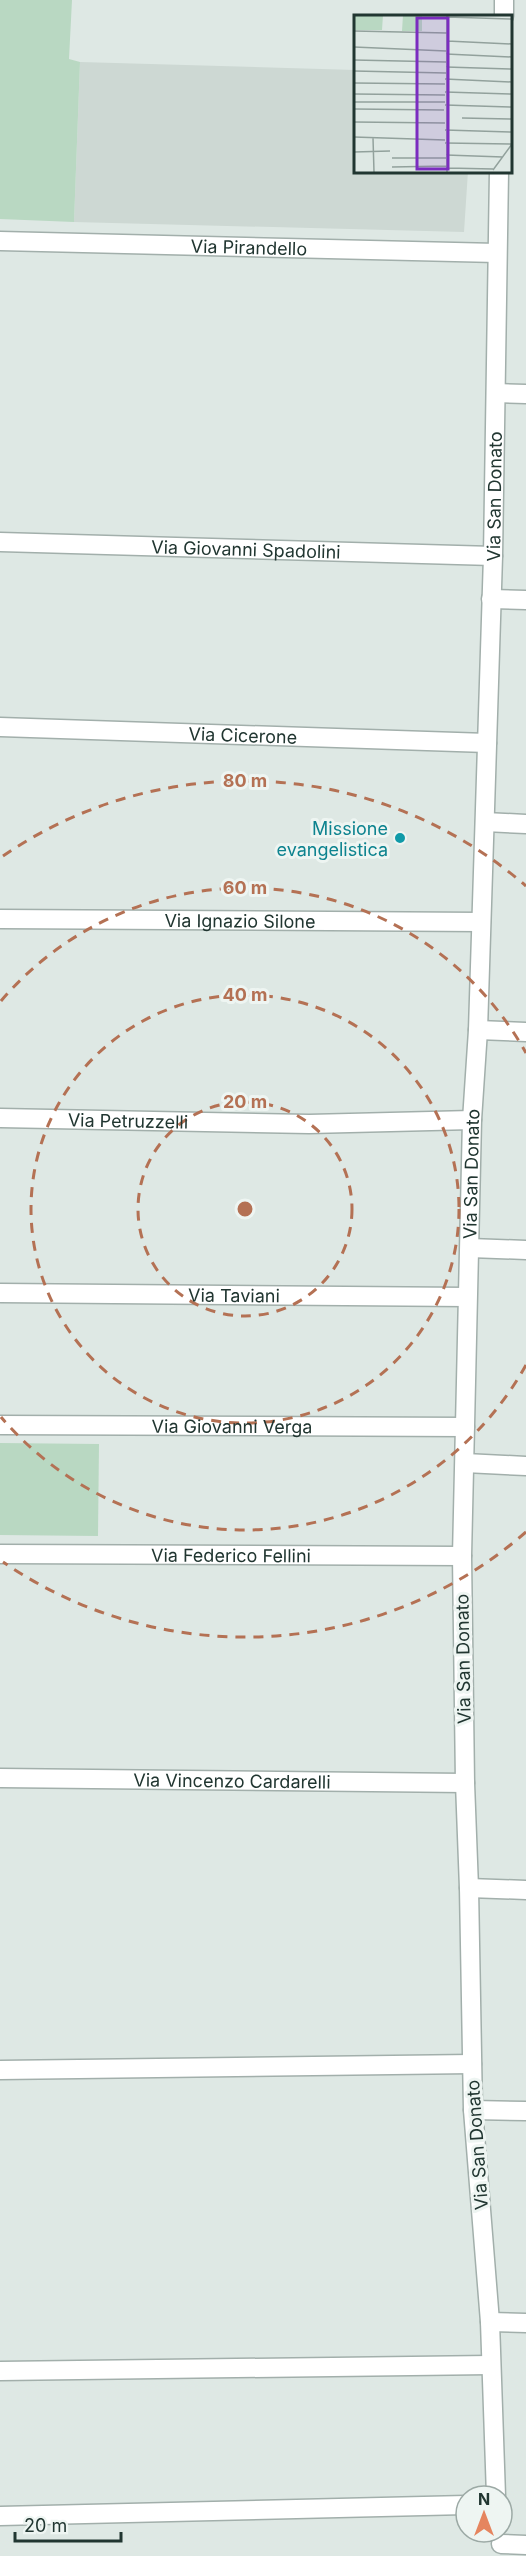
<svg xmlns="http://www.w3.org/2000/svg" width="526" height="2556" font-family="Inter,sans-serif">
<rect width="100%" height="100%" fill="#dee8e4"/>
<!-- built -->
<polygon fill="#cdd8d3" points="80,62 355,70 355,171 468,171 464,232 74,222"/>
<!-- green -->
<g fill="#b9d8c2">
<polygon points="0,0 72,0 69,59 80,62 74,222 0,219"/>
<polygon points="0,1443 99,1444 98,1536 0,1535"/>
</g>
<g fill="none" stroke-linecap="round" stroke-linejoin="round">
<!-- minor casing -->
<g stroke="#a2afab" stroke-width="21">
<g id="minor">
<polyline points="504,16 504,0"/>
<path id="s1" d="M0,241l497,12"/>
<polyline points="496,393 526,394"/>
<path id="s2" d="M0,542l493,14"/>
<polyline points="491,599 526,600"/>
<path id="s3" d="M0,727l487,16"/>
<polyline points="485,822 526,824"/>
<path id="s4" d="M0,919l481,3"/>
<polyline points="478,1030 526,1032"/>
<path id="s5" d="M0,1118l309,6 163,-4"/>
<polyline points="470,1248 526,1250"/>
<path id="s6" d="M0,1293l467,4"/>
<path id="s7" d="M0,1425l465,2"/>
<polyline points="465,1463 526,1466"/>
<path id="s8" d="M0,1554l462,2"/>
<path id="s9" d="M0,1778l465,5"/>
<polyline points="469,1888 526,1890"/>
<polyline points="0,2070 472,2064"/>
<polyline points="473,2110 526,2111"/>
<polyline points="490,2322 526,2323"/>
<polyline points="0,2371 490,2365"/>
<path id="s10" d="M496,2496l-6,-174 -17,-212 -4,-222 -4,-105 -3,-227 10,-436 6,-90 15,-474 6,-385"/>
<polyline points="0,2516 466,2505"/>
<polyline points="501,2544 526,2545"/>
</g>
</g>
<!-- minor -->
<use href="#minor" stroke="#fff" stroke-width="18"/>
</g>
<!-- distance rings -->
<g fill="none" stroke="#b47154" stroke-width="3" stroke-dasharray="10 8">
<circle cx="245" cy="1209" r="107"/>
<circle cx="245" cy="1209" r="214"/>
<path d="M526 1365A321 321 0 0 1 1 1417M1 1001A321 321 0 0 1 526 1053"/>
<path d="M526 1532A428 428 0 0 1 3 1562M3 856A428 428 0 0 1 526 886"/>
</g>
<!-- markers -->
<circle fill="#0f9aa8" stroke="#eef5f2" stroke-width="2" cx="400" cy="838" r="6"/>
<g text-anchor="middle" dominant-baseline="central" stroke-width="6" stroke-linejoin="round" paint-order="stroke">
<!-- street labels -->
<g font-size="18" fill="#213631" stroke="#eef5f2">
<text stroke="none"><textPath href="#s1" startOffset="249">Via Pirandello</textPath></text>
<text stroke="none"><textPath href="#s10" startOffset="2001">Via San Donato</textPath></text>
<text stroke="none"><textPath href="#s2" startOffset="246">Via Giovanni Spadolini</textPath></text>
<text stroke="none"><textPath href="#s3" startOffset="243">Via Cicerone</textPath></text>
<text stroke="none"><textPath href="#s4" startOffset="240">Via Ignazio Silone</textPath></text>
<text stroke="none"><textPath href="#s5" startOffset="128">Via Petruzzelli</textPath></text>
<text stroke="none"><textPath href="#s10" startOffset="1323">Via San Donato</textPath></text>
<text stroke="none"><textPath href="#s6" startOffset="234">Via Taviani</textPath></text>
<text stroke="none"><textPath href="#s7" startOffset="232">Via Giovanni Verga</textPath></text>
<text stroke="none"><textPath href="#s8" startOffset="231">Via Federico Fellini</textPath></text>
<text transform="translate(463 1659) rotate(-91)">Via San Donato</text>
<text stroke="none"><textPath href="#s9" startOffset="232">Via Vincenzo Cardarelli</textPath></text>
<text transform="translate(477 2145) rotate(-94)">Via San Donato</text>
</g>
<!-- culture labels -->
<g font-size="18" fill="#0d838f" stroke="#eef5f2" text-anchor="end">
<text x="388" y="828">Missione<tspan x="388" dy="21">evangelistica</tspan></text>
</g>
</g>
<!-- overview -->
<g transform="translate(354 15)">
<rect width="158" height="158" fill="#dee8e4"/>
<path d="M0,0h29l-1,15h-28zM49,0h19v16h-20z" fill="#b9d8c2"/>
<path fill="none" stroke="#92a19c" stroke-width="1.5" d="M93,2l65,2M0,16l93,2M93,26l65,3M0,32l92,4M92,39l66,3M0,45l92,2M92,52l66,2M0,56l92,2M91,64l67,3M0,68l91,1M91,77l67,2M0,79l91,1M0,87h91M91,90l67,2M0,94l90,1M108,103l50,1M0,107l91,1M91,115l67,2M0,122l91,3M19,123l1,34M91,128l66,1M0,137l36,-1M92,140l57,2M38,143h54M38,152l55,-1M93,153l46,1M139,155l19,-26M93,157v-157"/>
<path fill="#7b2cbf" fill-opacity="0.15" stroke="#7b2cbf" stroke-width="3" d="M63,3h31v151h-31z"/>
<rect width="158" height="158" fill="none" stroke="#213631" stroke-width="3"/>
</g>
<circle cx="245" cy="1209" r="9" fill="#b47154" stroke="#eef5f2" stroke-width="3"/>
<g font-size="18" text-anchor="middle" font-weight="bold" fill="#b47154" stroke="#eef5f2" stroke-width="6" stroke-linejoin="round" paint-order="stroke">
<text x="245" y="787">80 m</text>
<text x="245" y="894">60 m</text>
<text x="245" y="1001">40 m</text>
<text x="245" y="1108">20 m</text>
</g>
<!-- north arrow -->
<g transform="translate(484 2514)"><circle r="28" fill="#eef5f2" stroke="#9ca9a5" stroke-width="1.5"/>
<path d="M0-4.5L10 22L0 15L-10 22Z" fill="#e5855f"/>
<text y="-9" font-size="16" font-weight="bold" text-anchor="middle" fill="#213631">N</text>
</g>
<!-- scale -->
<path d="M15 2532v9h106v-9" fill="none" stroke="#213631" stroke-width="3"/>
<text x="24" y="2532" font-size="18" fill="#213631" stroke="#eef5f2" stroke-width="4.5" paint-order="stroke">20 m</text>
</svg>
